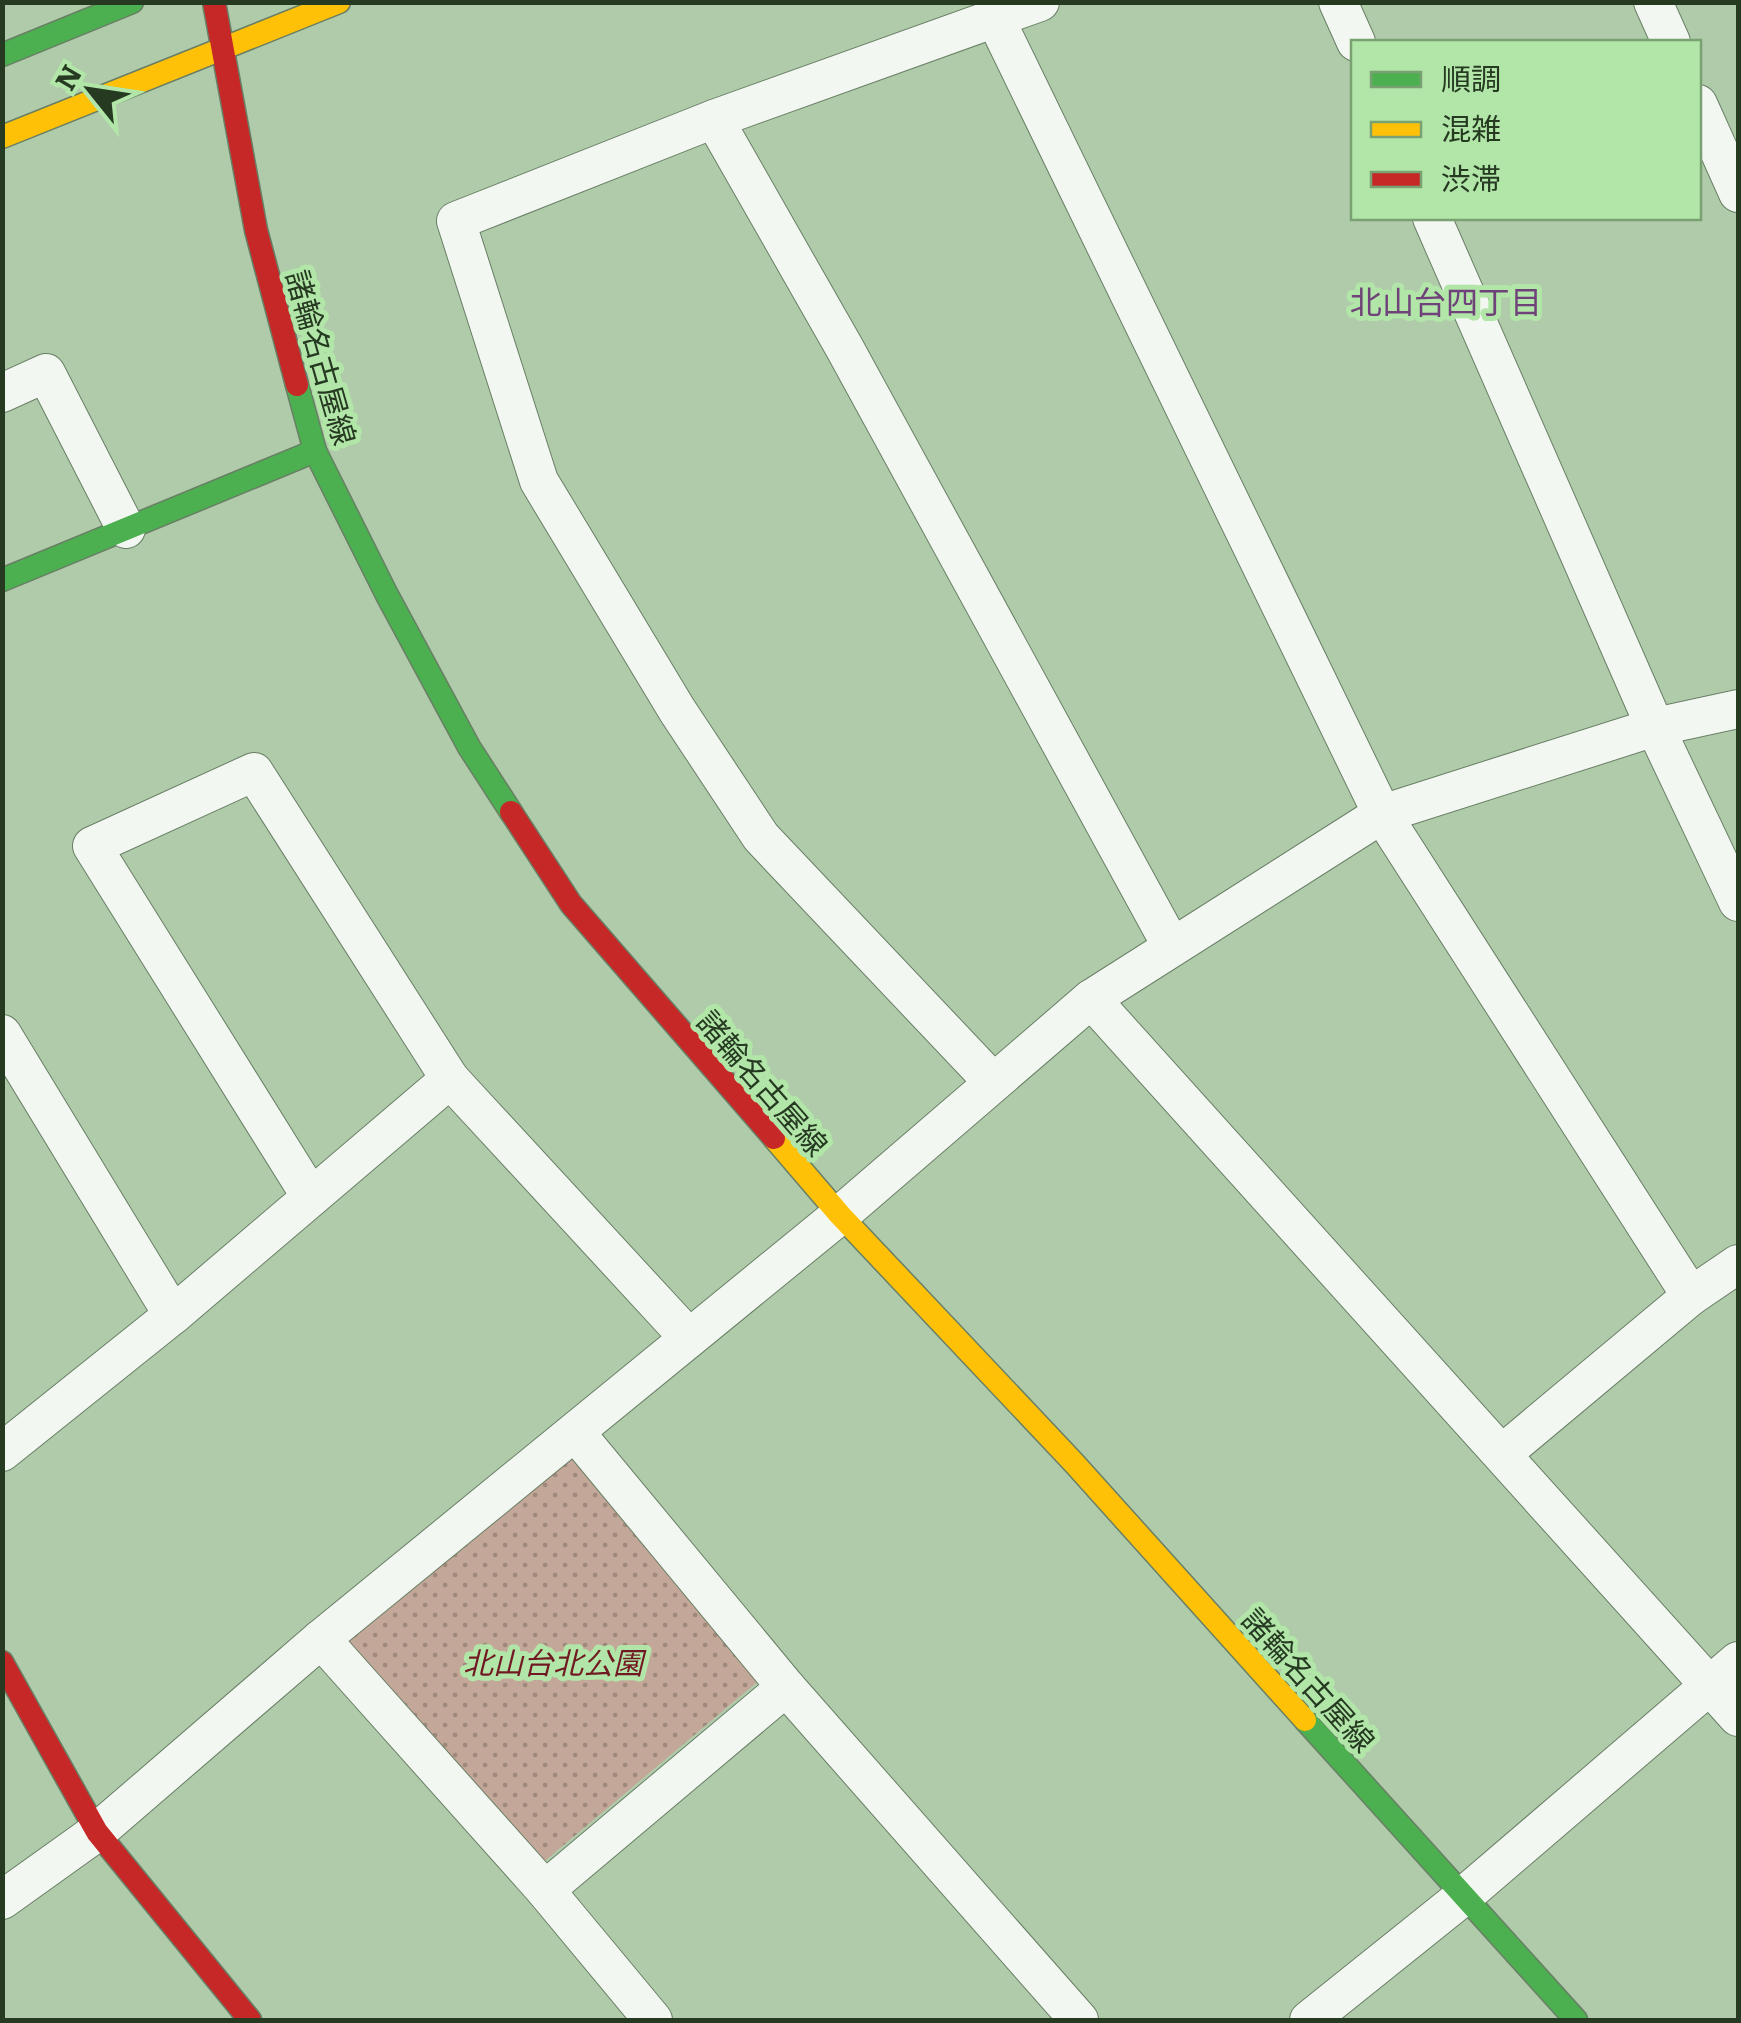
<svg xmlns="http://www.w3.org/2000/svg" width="1741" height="2023" font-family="Literata,'Noto Sans JP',serif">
<defs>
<pattern id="green-dots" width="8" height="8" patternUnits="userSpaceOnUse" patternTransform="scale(2.5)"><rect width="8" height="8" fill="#c3a798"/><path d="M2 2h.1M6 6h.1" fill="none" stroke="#9e897c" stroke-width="1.8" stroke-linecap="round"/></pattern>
</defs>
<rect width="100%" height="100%" fill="#afcbaa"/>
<!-- green -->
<polygon fill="url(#green-dots)" points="569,1456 762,1678 540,1865 344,1645"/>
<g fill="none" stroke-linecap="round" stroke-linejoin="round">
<!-- street casing -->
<g stroke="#697f65" stroke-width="40">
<g id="street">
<polyline points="1338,2 1356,42"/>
<polyline points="1653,2 1671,42"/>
<polyline points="996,20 1382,814 1691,1296"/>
<polyline points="1698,104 1738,193"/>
<polyline points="714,119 844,347 1172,947"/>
<polyline points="1432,218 1655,727 1738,902"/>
<polyline points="2,393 46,373 126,529"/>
<polyline points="1091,999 1738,1717"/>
<polyline points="2,1034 173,1315"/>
<polyline points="993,1082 761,837 677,710 539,481 456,221 714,119 1040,2"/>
<polyline points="311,1197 92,846 254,772 450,1079"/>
<polyline points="575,1432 786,1687 1079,2020"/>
<polyline points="2,1452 173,1315 450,1079 689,1338"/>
<polyline points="1502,1454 1691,1296 1738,1264"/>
<polyline points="321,1639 545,1890 653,2020"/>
<polyline points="545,1890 786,1687"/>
<polyline points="2,1900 97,1832 321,1639 840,1215 1091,999 1382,814 1655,727 1738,709"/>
<polyline points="1309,2020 1465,1895 1738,1661"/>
</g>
</g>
<!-- fast casing -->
<g stroke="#697f65" stroke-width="25">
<g id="fast">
<polyline points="2,55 132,2"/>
<polyline points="297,385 315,451 387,595 469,747 511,812"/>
<polyline points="2,580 315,451"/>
<polyline points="1305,1720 1576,2020"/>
</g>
</g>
<!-- slow casing -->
<g stroke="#697f65" stroke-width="25">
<g id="slow">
<polyline points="2,137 339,2"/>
<polyline points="774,1138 840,1215 1074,1463 1305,1720"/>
</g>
</g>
<!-- jam casing -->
<g stroke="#697f65" stroke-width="25">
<g id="jam">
<polyline points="214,2 256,230 297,385"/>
<polyline points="511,812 571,904 774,1138"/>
<polyline points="2,1662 97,1832 250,2020"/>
</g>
</g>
<!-- street -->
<use href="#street" stroke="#f3f7f2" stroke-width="38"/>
<!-- fast -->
<use href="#fast" stroke="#4caf50" stroke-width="22"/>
<!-- slow -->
<use href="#slow" stroke="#ffc107" stroke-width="22"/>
<!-- jam -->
<use href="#jam" stroke="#c62828" stroke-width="22"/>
</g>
<g text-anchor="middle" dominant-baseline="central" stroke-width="10" stroke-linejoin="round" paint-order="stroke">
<!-- street labels -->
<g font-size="30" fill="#263a22" stroke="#b2e6a8">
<text transform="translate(323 357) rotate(74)">諸輪名古屋線</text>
<text transform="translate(764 1082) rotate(49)">諸輪名古屋線</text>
<text transform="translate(1310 1679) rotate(48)">諸輪名古屋線</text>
</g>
<!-- park labels -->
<g font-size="30" font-style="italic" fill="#711922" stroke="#b2e6a8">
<text x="553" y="1661">北山台北公園</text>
</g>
<!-- neighbourhood labels -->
<g font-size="32" fill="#6f4379" stroke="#b2e6a8">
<text x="1446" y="300">北山台四丁目</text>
</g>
</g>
<!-- border -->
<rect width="1741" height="2023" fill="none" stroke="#263a22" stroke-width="10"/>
<!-- legend -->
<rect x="1351" y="40" width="350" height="180" fill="#b2e6a8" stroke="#7aa172" stroke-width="2.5"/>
<rect x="1371" y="72" width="50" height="15" fill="#4caf50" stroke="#7aa172" stroke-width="2.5"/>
<text x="1441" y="90" font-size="30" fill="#263a22">順調</text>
<rect x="1371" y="122" width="50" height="15" fill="#ffc107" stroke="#7aa172" stroke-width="2.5"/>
<text x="1441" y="140" font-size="30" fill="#263a22">混雑</text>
<rect x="1371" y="172" width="50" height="15" fill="#c62828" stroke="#7aa172" stroke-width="2.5"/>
<text x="1441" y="190" font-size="30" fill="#263a22">渋滞</text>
<!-- north arrow -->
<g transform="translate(90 90) rotate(300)" stroke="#b2e6a8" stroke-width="8" paint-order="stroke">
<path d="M0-8L18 38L0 25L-18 38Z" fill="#263a22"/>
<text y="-15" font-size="28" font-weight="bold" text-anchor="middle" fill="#263a22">N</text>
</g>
</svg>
